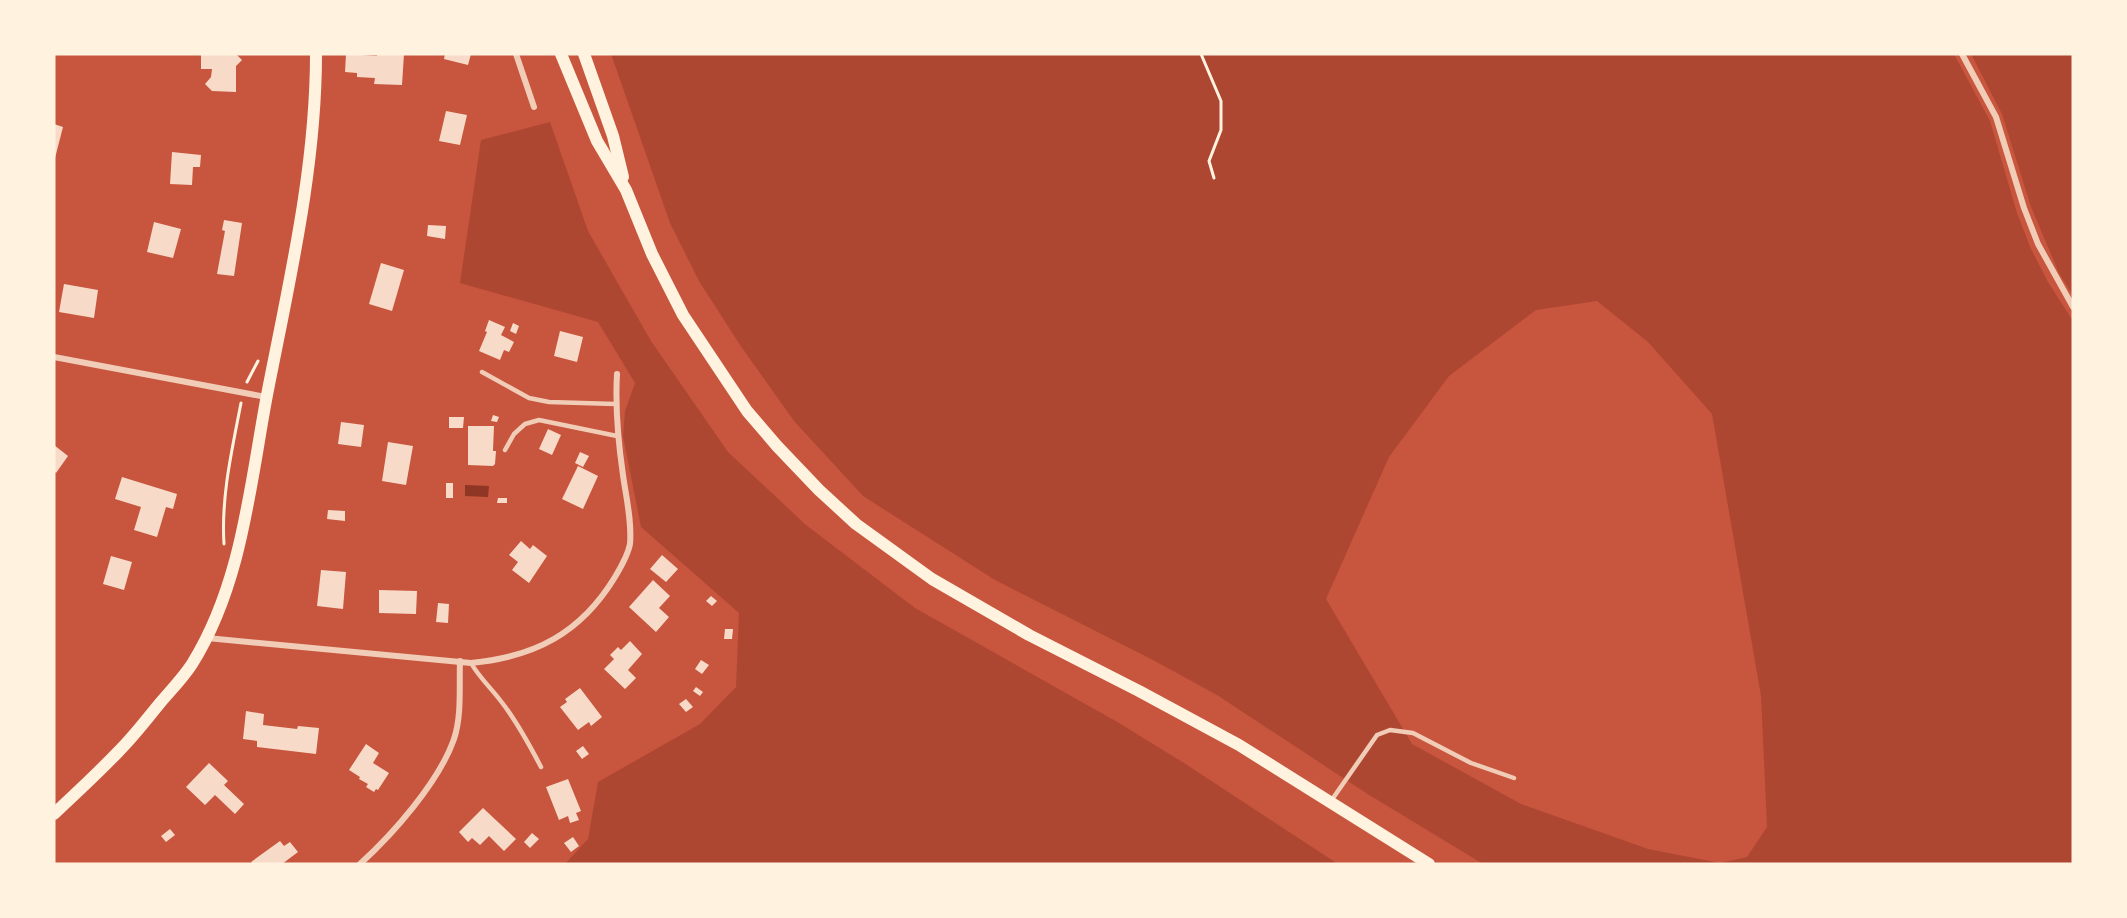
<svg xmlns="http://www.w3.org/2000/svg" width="2127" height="918" font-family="'PT Sans Narrow',sans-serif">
<rect width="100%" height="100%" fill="#c8553d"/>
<!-- green -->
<g fill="#ae4732" fill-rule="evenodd">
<path d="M611,54h1343l36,67 27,92 14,36 17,33 25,39v543h-590l-117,-71 -149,-98 -66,-36 -156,-79 -132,-84 -69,-75 -54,-76 -41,-64 -29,-58zM1597,301l51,41 64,72 49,282 6,131 -20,30 -27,6 -72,-14 -127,-45 -109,-60 -86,-145 63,-142 60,-81 87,-66z"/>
<polygon points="1971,54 2073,54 2073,295 2059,273 2031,207 2002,114"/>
<polygon points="550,122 588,231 651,341 728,452 806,525 915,608 1119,723 1184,763 1338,864 565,864 588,839 598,782 700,724 736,687 739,613 641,527 623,436 625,411 635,383 598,322 460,283 481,140"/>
</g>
<!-- water -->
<polygon fill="#8f3625" points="465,485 489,486 488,497 465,496"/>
<!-- building -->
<g fill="#f7dbc8">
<polygon points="201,54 236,54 242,60 236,66 236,92 212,91 205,84 211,77 212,69 201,69"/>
<polygon points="346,54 377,56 377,54 404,54 402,85 374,84 375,78 357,77 357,73 345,72"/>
<polygon points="445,54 471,54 468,65 444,59"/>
<polygon points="446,111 467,115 460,145 439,141"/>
<polygon points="54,124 63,127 55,158 54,158"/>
<polygon points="172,152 201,155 200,167 193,167 192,185 170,184"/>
<polygon points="224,220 242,223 234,276 217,274 225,231 222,230"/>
<polygon points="154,222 181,229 173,258 147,252"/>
<polygon points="428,225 446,226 445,239 427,236"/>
<polygon points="381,263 404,270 392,311 369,304"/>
<polygon points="64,284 98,290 94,318 59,312"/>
<polygon points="489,320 505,327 501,335 514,342 509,352 504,350 500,360 479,351 487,332 485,331"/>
<polygon points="513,323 519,326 516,334 510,331"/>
<polygon points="560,331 583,337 577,362 554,356"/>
<polygon points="493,415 499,417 497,422 491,421"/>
<polygon points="449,417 464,417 463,428 449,428"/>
<polygon points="341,422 364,425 361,447 338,444"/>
<polygon points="468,426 494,426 493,451 496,451 495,464 493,466 468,465"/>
<polygon points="548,429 561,435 552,455 539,449"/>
<polygon points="388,442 413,446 406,485 382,481"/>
<polygon points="54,445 68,456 56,473 54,471"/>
<polygon points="580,452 589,456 583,467 575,463"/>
<polygon points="578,466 598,476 583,509 562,499"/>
<polygon points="122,477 177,494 173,509 166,507 157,537 134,530 141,507 115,499"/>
<rect x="446" y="483" width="7" height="15"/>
<polygon points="498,498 507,498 507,503 497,503"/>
<polygon points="328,510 345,511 345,521 327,519"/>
<polygon points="521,541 530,549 533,545 547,556 529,583 512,570 518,562 509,555"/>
<polygon points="662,555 678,569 666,582 650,569"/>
<polygon points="111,556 132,562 124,590 103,584"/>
<polygon points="321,570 346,572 343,609 317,606"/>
<polygon points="653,580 670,596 659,608 669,617 656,632 629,607"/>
<polygon points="379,590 417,591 416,614 379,613"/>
<polygon points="711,596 717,601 712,606 706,601"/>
<polygon points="438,603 449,604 448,623 436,622"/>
<polygon points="725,629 733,629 732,639 724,639"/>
<polygon points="630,641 642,654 628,670 636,678 625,689 604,669 614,659 610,655 618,647 621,650"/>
<polygon points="701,660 709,665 702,674 695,669"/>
<polygon points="696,687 703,692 700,696 693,691"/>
<polygon points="580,688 602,717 591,726 589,722 578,730 560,707 567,702 565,699"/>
<polygon points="686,699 693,707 686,712 679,704"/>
<polygon points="246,711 264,714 263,725 297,729 298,726 319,728 316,754 257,747 257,741 243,739"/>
<polygon points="366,744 379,753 373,763 389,773 378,790 376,789 374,792 366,787 368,784 359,779 360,777 349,770"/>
<polygon points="583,746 589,754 582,759 576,751"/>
<polygon points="209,763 228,781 224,785 244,804 235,814 215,795 205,805 186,787"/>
<polygon points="568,779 581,811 576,813 579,820 570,823 568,816 559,820 546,787"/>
<polygon points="483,808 516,839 504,851 489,836 480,845 472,838 468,842 459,832"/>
<polygon points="170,829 175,835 166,842 161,836"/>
<polygon points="532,833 539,839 530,848 524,842"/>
<polygon points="573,837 579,846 571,852 564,843"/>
<polygon points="280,841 284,846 290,842 298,852 282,864 253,864 251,862"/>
</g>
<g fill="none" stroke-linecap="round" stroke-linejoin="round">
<!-- path -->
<g stroke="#fff3e0" stroke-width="3">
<polyline points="1201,54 1221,101 1221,130 1209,161 1214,178"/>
<polyline points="247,382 258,361"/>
<path d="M224,544c-3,-48 8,-94 17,-141"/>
</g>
<!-- service -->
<g stroke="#f1ccb7" stroke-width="4.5">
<polyline points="482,372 529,398 549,402 615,404"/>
<polyline points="505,450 514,434 525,424 539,420 617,436"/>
<path d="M471,663c8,14 19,24 29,37 16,20 29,44 41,67"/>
<polyline points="1331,801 1377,735 1390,730 1413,733 1471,763 1514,778"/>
</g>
<!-- minor -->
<g stroke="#f1ccb7" stroke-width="6">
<polyline points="516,54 534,107"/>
<polyline points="1962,54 1996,117 2024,208 2038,244 2073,307"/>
<polyline points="54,357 266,397"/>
<path d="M207,638l264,25c64,-6 110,-30 144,-86 6,-10 13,-22 15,-33 2,-23 -4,-47 -7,-69 -5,-34 -8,-66 -6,-101"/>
<path d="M360,864c33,-30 79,-82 94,-125 8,-24 5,-52 6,-78"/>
</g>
<!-- secondary -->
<g stroke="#fff3e0" stroke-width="12">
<polyline points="561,54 597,141 626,190 652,254 683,315 747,411 777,446 819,490 856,524 932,579 1029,635 1139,691 1239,745 1429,864"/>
<polyline points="584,54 613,136 623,177"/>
<path d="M54,814c22,-21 44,-41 65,-63 15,-15 28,-32 41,-48 11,-13 23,-25 32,-39 50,-80 58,-179 75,-269 22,-113 49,-226 49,-341"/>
</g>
</g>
<!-- border -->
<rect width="2127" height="918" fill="none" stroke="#fff3e0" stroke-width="111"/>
</svg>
